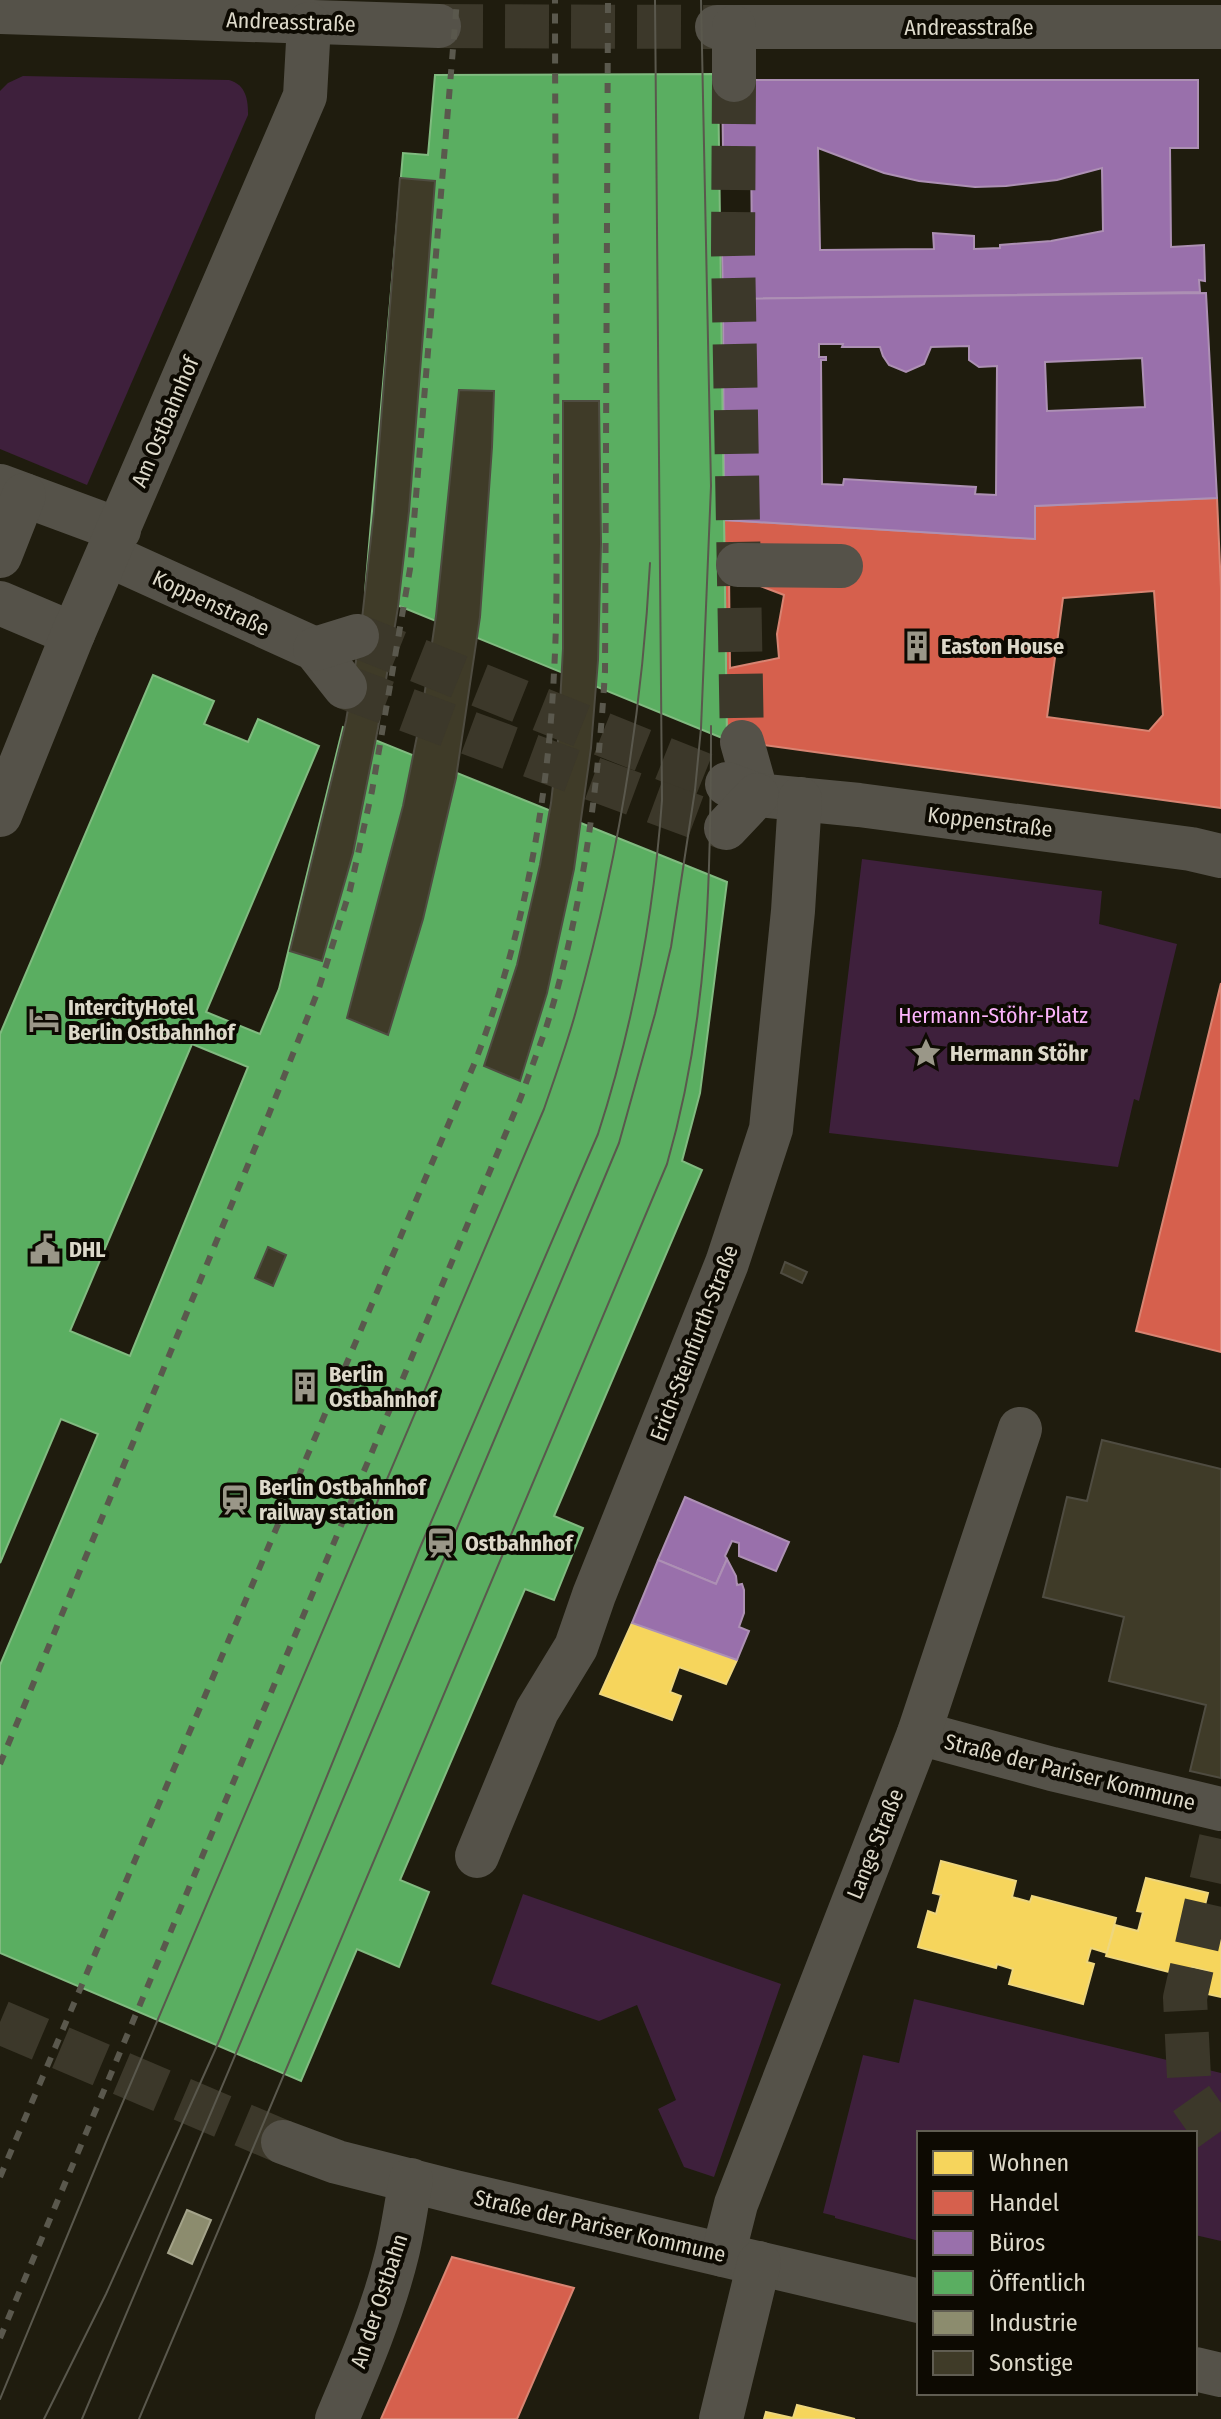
<svg xmlns="http://www.w3.org/2000/svg" width="1221" height="2419" font-family="'Fira Sans Condensed',sans-serif">
<rect width="100%" height="100%" fill="#1f1c0e"/>
<!-- green -->
<g fill="#3e203c">
<path d="M23,76l206,4c17,5 19,19 19,35l-161,370 -87,-36v-358l8,-8z"/>
<polygon points="862,859 1102,891 1099,924 1177,944 1139,1101 1134,1099 1118,1167 829,1133"/>
<polygon points="523,1894 781,1984 714,2177 684,2167 658,2109 676,2100 637,2005 599,2021 491,1984"/>
<polygon points="914,1999 1221,2073 1221,2241 1195,2235 1195,2133 919,2133 919,2241 835,2218 835,2216 823,2213 863,2055 899,2063"/>
</g>
<!-- homes -->
<g fill="#f6d55c" stroke="#eed67d" stroke-width="2">
<polygon points="632,1623 737,1660 726,1684 679,1667 670,1692 681,1696 672,1720 600,1694"/>
<polygon points="941,1861 1016,1881 1012,1897 1030,1902 1032,1896 1116,1918 1107,1953 1091,1948 1087,1962 1094,1964 1083,2004 1009,1984 1013,1969 997,1964 996,1968 918,1947 928,1911 936,1914 941,1895 933,1893"/>
<polygon points="1146,1878 1208,1893 1203,1913 1221,1918 1221,1997 1203,1993 1208,1971 1192,1967 1189,1977 1106,1956 1115,1925 1138,1931 1143,1912 1137,1911"/>
<polygon points="797,2405 855,2419 764,2419 766,2412 793,2418"/>
</g>
<!-- shops -->
<g fill="#d6604d" stroke="#d88472" stroke-width="2" fill-rule="evenodd">
<path d="M1217,498l4,91v219l-494,-68 -3,-220 311,19v-33zM729,574l55,21 -7,39 2,24 -49,10zM1154,591l9,124 -14,16 -102,-14 16,-119z"/>
<polygon points="1221,983 1221,1352 1136,1331"/>
<polygon points="137,1558 155,1566 140,1598 123,1591"/>
<polygon points="452,2257 574,2288 517,2419 381,2419"/>
</g>
<!-- offices -->
<g fill="#9970ab" stroke="#ad90b4" stroke-width="2" fill-rule="evenodd">
<path d="M722,80h476v68h-28l1,99 33,-2 1,36 -6,-1 1,12 -477,7 -1,-46 30,-1 -1,-104h-28zM818,148l66,25 35,8 56,6 31,-1 51,-6 45,-12 1,63 -52,10 -51,4v3l-26,1v-13l-41,-3 1,16 -114,1z"/>
<path d="M1206,293l11,205 -182,8v33l-311,-19 -1,-221zM819,344h24l-1,3h38l3,9 6,9 17,7 18,-8 7,-17 38,-1v14l10,7 18,-1 -1,129 -21,-1 1,-7 -132,-8 -1,6 -21,-1 -1,-124h5v-3h-7zM1142,358l3,49 -98,4 -2,-49z"/>
<polygon points="685,1497 789,1542 776,1571 739,1556 739,1543 732,1541 725,1556 727,1559 716,1584 658,1560"/>
<polygon points="727,1559 736,1576 737,1585 742,1584 744,1590 744,1613 739,1627 749,1631 737,1660 632,1623 658,1560 716,1584"/>
</g>
<!-- public -->
<g fill="#5aae61" stroke="#81bb80" stroke-width="2" fill-rule="evenodd">
<polygon points="718,74 727,740 365,592 403,153 428,155 435,75"/>
<path d="M153,675l61,26 -10,23 44,18 10,-23 61,27 -113,266 54,22 19,-45 64,-262 384,155 -27,211 -18,68 20,9 -148,346 29,12 -29,72 -29,-11 -125,291 29,12 -30,75 -42,-18 -56,132 -301,-128v-288l98,-231 -37,-15 -61,144v-529zM192,1044l56,23 -118,289 -60,-25z"/>
</g>
<!-- industry -->
<polygon fill="#8c8c6e" stroke="#a4a38a" stroke-width="2" points="187,2210 211,2220 192,2264 168,2253"/>
<!-- building -->
<g fill="#3f3b28" stroke="#4f4c41" stroke-width="2">
<polygon points="400,178 435,181 409,511 398,607 378,728 353,853 322,961 290,951 346,721 360,637 374,511"/>
<polygon points="459,390 494,391 492,447 480,617 456,778 423,919 388,1035 347,1018 403,806 422,711 436,616"/>
<polygon points="563,401 599,401 601,543 598,660 591,748 574,869 547,993 520,1081 484,1066 517,965 540,865 551,803 558,740 563,649"/>
<polygon points="268,1247 286,1255 273,1286 255,1278"/>
<polygon points="785,1262 807,1272 802,1283 781,1273"/>
<polygon points="1102,1440 1221,1469 1221,1778 1190,1771 1206,1705 1109,1681 1124,1617 1043,1597 1067,1497 1087,1501"/>
</g>
<g fill="none" stroke-linecap="round" stroke-linejoin="round">
<!-- minor-tunnel -->
<g stroke="#3c382a" stroke-width="44" stroke-dasharray="44 22" stroke-linecap="butt">
<polyline points="439,26 717,27"/>
<polyline points="734,80 733,252 742,742"/>
<polyline points="357,636 727,784"/>
<polyline points="345,687 726,828"/>
<polyline points="1221,1839 1185,1998 1190,2097 1221,2141"/>
<polyline points="0,2022 283,2142"/>
</g>
<!-- minor -->
<g stroke="#555249" stroke-width="44">
<polyline points="0,12 439,26"/>
<polyline points="717,27 1221,27"/>
<polyline points="734,80 734,27"/>
<polyline points="0,486 119,530"/>
<polyline points="108,555 315,649 345,687"/>
<polyline points="0,556 24,495"/>
<polyline points="738,565 841,566"/>
<polyline points="0,603 73,634"/>
<polyline points="315,649 357,636"/>
<polyline points="742,742 757,795"/>
<polyline points="727,784 757,795 859,805 1191,849 1221,856"/>
<polyline points="0,815 73,634 305,96 309,24"/>
<polyline points="726,828 757,795"/>
<polyline points="919,1733 1052,1769 1221,1809"/>
<polyline points="477,1856 537,1711 576,1647 594,1595 727,1263 771,1129 793,911 800,799"/>
<polyline points="283,2142 337,2162 455,2192 919,2301"/>
<polyline points="723,2255 736,2204 919,1733 1020,1429"/>
<polyline points="1195,2369 1221,2375"/>
<path d="M337,2419c23,-54 46,-108 60,-165 6,-24 9,-49 14,-74"/>
<polyline points="721,2419 759,2263"/>
</g>
<!-- tram -->
<g stroke="#5a584d" stroke-width="2">
<path d="M0,2399l108,-262 436,-1028c11,-32 23,-65 32,-98 41,-146 66,-296 74,-448"/>
<path d="M44,2419l62,-125 114,-255 199,-489 179,-416c35,-108 56,-221 64,-334l-7,-800"/>
<polyline points="82,2419 599,1191 619,1143 655,1014 671,947 695,790 701,728 711,486 701,0"/>
<path d="M139,2419l528,-1255c42,-145 44,-289 44,-438"/>
</g>
<!-- rail -->
<g stroke="#5a584d" stroke-width="6" stroke-dasharray="10 10" stroke-linecap="butt">
<polyline points="0,1764 267,1119 318,991 350,890 372,791 410,569 457,0"/>
<path d="M0,2177l475,-1115c48,-124 73,-258 79,-390 4,-66 2,-133 2,-200 1,-157 -1,-315 -1,-472"/>
<path d="M0,2338l521,-1241c8,-23 17,-46 25,-69 36,-115 52,-237 59,-357l3,-671"/>
</g>
</g>
<!-- icons -->
<defs>
<g id="building-bare" transform="scale(2.4)"><path d="M-4-6H4V6H1V3H-1V6H-4ZM-2.5-4.3h1.7v1.8h-1.7ZM.8-4.3h1.7v1.8H.8ZM-2.5-1h1.7V.8h-1.7ZM.8-1h1.7V.8H.8Z" fill="#9a9788" stroke="#0d0a02" stroke-width="2.5" paint-order="stroke"/></g>
<g id="hotel-bare" transform="scale(2.4)"><path d="M-6-4.5h1.5V1H6V5H4.5V3h-9V5H-6ZM-4 0a1.8 1.8 0 1 1 3.6 0ZM.5 0V-2.5h3Q6-2.5 6 0Z" fill="#9a9788" stroke="#0d0a02" stroke-width="2.5" paint-order="stroke"/></g>
<g id="sight-bare" transform="scale(2.4)"><path d="M0-6L1.8-2.2L6-1.7L2.9 1.2L3.7 5.4L0 3.3L-3.7 5.4L-2.9 1.2L-6-1.7L-1.8-2.2Z" fill="#9a9788" stroke="#0d0a02" stroke-width="2.5" paint-order="stroke"/></g>
<g id="civic-bare" transform="scale(2.4)"><path d="M-.6-6.5H3V-4.5H.6V-3L4-1V1h2V6H-6V1h2V-1L-.6-3ZM-1.2 2.5V6h2.4V2.5Z" fill="#9a9788" stroke="#0d0a02" stroke-width="2.5" paint-order="stroke"/></g>
<g id="station-bare" transform="scale(2.4)"><path d="M-3-6H3Q5-6 5-4V2Q5 4 3 4L4.5 6H3L1.5 4h-3L-3 6H-4.5L-3 4Q-5 4-5 2V-4Q-5-6-3-6ZM-3.5-4v3h7v-3ZM-3.5 1v1.5H-2V1ZM2 1v1.5H3.5V1Z" fill="#9a9788" stroke="#0d0a02" stroke-width="2.5" paint-order="stroke"/></g>
</defs>
<g fill-rule="evenodd">
<use href="#building-bare" x="917" y="646"/>
<use href="#hotel-bare" x="44" y="1020"/>
<use href="#sight-bare" x="926" y="1053"/>
<use href="#civic-bare" x="45" y="1249"/>
<use href="#building-bare" x="305" y="1387"/>
<use href="#station-bare" x="235" y="1500"/>
<use href="#station-bare" x="441" y="1543"/>
</g>
<g text-anchor="middle" dominant-baseline="central" stroke-width="8" stroke-linejoin="round" paint-order="stroke">
<!-- street labels -->
<g font-size="22" fill="#ddd9ca" stroke="#0d0a02">
<text transform="translate(291 22) rotate(2)">Andreasstraße</text>
<text x="969" y="27">Andreasstraße</text>
<text transform="translate(165 422) rotate(-67)">Am Ostbahnhof</text>
<text transform="translate(211 603) rotate(25)">Koppenstraße</text>
<text transform="translate(990 822) rotate(7)">Koppenstraße</text>
<text transform="translate(694 1343) rotate(-69)">Erich-Steinfurth-Straße</text>
<text transform="translate(1070 1772) rotate(14)">Straße der Pariser Kommune</text>
<text transform="translate(875 1844) rotate(-68)">Lange Straße</text>
<text transform="translate(600 2226) rotate(13)">Straße der Pariser Kommune</text>
<text transform="translate(379 2301) rotate(-72)">An der Ostbahn</text>
</g>
<!-- poi labels -->
<g font-size="22" font-weight="bold" fill="#ddd9ca" stroke="#0d0a02" text-anchor="start">
<text x="941" y="646">Easton House</text>
<text x="68" y="1007">IntercityHotel<tspan x="68" dy="25">Berlin Ostbahnhof</tspan></text>
<text x="950" y="1053">Hermann Stöhr</text>
<text x="69" y="1249">DHL</text>
<text x="329" y="1374">Berlin<tspan x="329" dy="25">Ostbahnhof</tspan></text>
<text x="259" y="1487">Berlin Ostbahnhof<tspan x="259" dy="25">railway station</tspan></text>
<text x="465" y="1543">Ostbahnhof</text>
</g>
<!-- park labels -->
<g font-size="22" fill="#fcb3fc" stroke="#0d0a02">
<text x="993" y="1015">Hermann-Stöhr-Platz</text>
</g>
</g>
<!-- legend -->
<rect x="917" y="2131" width="280" height="264" fill="#0d0a02" stroke="#605d52" stroke-width="2"/>
<rect x="933" y="2151" width="40" height="24" fill="#f6d55c" stroke="#605d52" stroke-width="2"/>
<text x="989" y="2171" font-size="24" fill="#ddd9ca">Wohnen</text>
<rect x="933" y="2191" width="40" height="24" fill="#d6604d" stroke="#605d52" stroke-width="2"/>
<text x="989" y="2211" font-size="24" fill="#ddd9ca">Handel</text>
<rect x="933" y="2231" width="40" height="24" fill="#9970ab" stroke="#605d52" stroke-width="2"/>
<text x="989" y="2251" font-size="24" fill="#ddd9ca">Büros</text>
<rect x="933" y="2271" width="40" height="24" fill="#5aae61" stroke="#605d52" stroke-width="2"/>
<text x="989" y="2291" font-size="24" fill="#ddd9ca">Öffentlich</text>
<rect x="933" y="2311" width="40" height="24" fill="#8c8c6e" stroke="#605d52" stroke-width="2"/>
<text x="989" y="2331" font-size="24" fill="#ddd9ca">Industrie</text>
<rect x="933" y="2351" width="40" height="24" fill="#3f3b28" stroke="#605d52" stroke-width="2"/>
<text x="989" y="2371" font-size="24" fill="#ddd9ca">Sonstige</text>
</svg>
